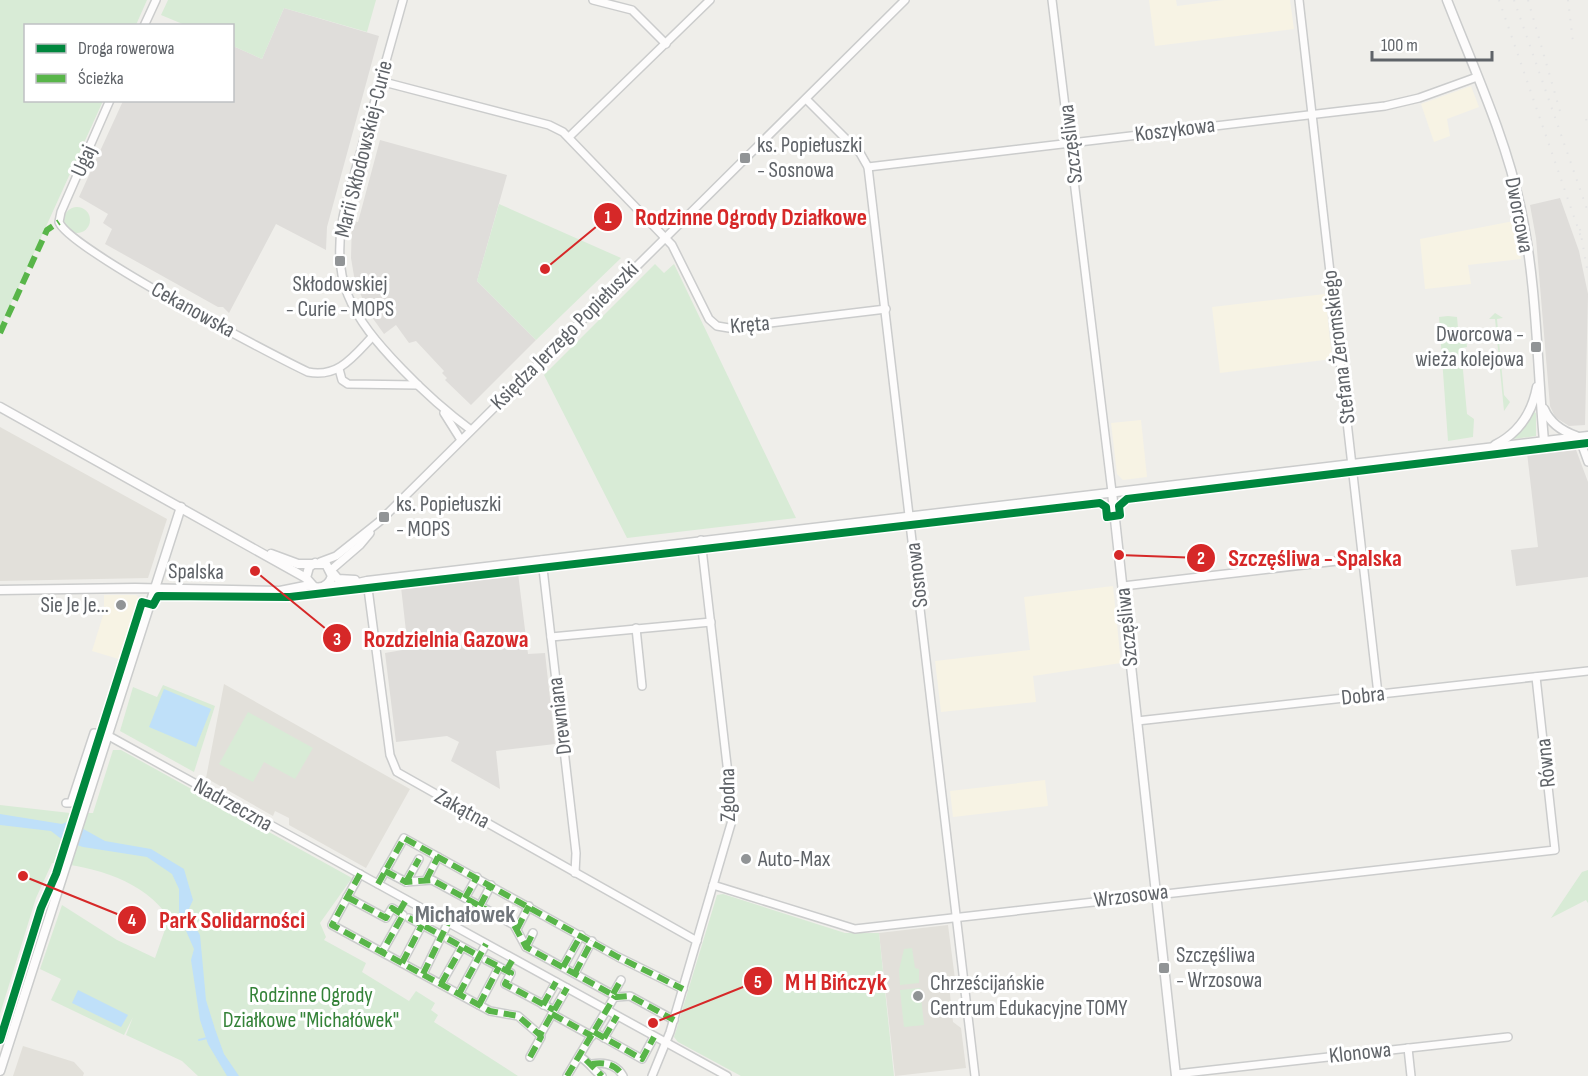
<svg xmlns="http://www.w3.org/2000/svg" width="1588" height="1076" font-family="'Sofia Sans Condensed',sans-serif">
<rect width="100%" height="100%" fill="#efeeea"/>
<!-- commercial -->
<g fill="#f7f3e4">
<polygon points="1149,0 1176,0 1177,6 1224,0 1290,0 1294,29 1155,46"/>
<polygon points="1471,86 1479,107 1447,119 1450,136 1434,142 1421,104"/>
<polygon points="1514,221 1521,259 1468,265 1471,284 1425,289 1420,239"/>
<polygon points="1325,294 1332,359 1220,373 1212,307"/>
<polygon points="1141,420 1147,477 1123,480 1117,474 1111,423"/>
<polygon points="1113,586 1121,663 1033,676 1036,702 941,712 935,661 1030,650 1024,597"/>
<polygon points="104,595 136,595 140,599 122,660 92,651 104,612"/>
<polygon points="1045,780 1048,806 953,817 950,791"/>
</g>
<!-- industrial -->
<g fill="#dfddda">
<polygon points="284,8 379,36 327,227 326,250 276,224 229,313 223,307 218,307 105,244 112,229 103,223 108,214 79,197 123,101 232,100 233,46 262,59"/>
<polygon points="380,140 507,175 477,281 536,340 471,405 445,380 447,378 442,373 444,371 416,341 409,343 396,325 384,334 369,313 355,282 351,258 352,221 358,222"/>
<polygon points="1560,198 1579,251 1588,294 1585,425 1569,426 1555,417 1550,406 1536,238 1530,205"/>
<polygon points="1575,447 1588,482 1588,577 1516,586 1511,550 1538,547 1527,453"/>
<polygon points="518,573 528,654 545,653 555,744 496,751 500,789 451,761 459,742 447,736 396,742 385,653 408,649 401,587"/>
</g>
<!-- education -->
<g fill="#e2e0da">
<polygon points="0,427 167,519 148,578 0,581"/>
<polygon points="224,684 410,789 366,868 289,825 289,818 275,811 273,816 206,778"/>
<polygon points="948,925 955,979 949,985 953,1022 961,1028 966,1068 895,1076 879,933"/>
<polygon points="23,1046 74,1062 84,1073 83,1076 13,1076"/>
</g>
<!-- green -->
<g fill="#d8ebd6">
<polygon points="0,0 147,0 136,25 26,26 26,100 103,101 0,328"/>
<polygon points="168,0 376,0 367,32 284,8 262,59 233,46 232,26 185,25 161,15"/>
<polygon points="499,204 621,258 536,340 477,281"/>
<circle cx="77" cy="220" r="13"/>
<polygon points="655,264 664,273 674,264 796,518 627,538 544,375"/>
<polygon points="1495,313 1503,318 1497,319 1504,395 1510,402 1504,411 1495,319 1489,319"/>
<polygon points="1448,316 1457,317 1459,339 1466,339 1467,347 1461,348 1467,414 1474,419 1473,437 1448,441 1439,317"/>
<polygon points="1532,411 1536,413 1536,436 1514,439"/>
<polygon points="163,685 215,706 194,772 120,731 133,687 157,697"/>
<polygon points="248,712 313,748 295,779 264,762 253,782 219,764"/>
<path d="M113,750h8l231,128 -32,45 6,14 -2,3 42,23 -4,9 47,29 7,-10 19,12 -4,7 7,5 -4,7 84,54h-320l-16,-15 -56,-26 7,-18 -9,18 -73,-35 10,-21 -21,-10 22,-64 55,35 38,18 14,-40c-24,-37 -75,-52 -117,-55l-16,35 -36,116v-209l70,8h23z"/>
<polygon points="1588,870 1588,903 1586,900 1551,918 1582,872"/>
<polygon points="723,894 845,933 879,933 894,1076 741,1076 678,1042 674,1037 717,895"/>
<polygon points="912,948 915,968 919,969 919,983 900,985 899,970 904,949"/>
<polygon points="920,988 924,1025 904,1027 900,990"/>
</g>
<!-- water -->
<g fill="#bfe0f9">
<polygon points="164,689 211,709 196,747 149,727"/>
<polygon points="0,814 62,824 69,821 105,841 151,849 184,869 193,900 187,913 200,935 206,1000 215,1029 224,1054 239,1076 227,1076 208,1044 200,1020 191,960 194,949 179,915 179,889 172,874 147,857 83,847 64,841 51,831 0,825"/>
<polygon points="78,990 128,1015 121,1027 72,1003"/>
</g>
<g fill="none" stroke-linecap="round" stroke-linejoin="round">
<!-- stream -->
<polyline stroke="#bfe0f9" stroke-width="2" points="199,1040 207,1038"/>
<!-- minor casing -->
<g stroke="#cbcccc" stroke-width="10">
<g id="minor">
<path d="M403,0l-57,204c-19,75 5,112 56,165 22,23 43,42 69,61"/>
<polyline points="593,0 632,10 666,44"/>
<polyline points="1052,0 1112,492"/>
<polyline points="1299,0 1378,694"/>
<polyline points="144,26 156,0"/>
<polyline points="380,81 549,125 563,132 672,245 709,319 717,326 729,328 886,309"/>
<polyline points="806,99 860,153 868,167 975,1076"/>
<path d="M110,100l-49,112 -2,10c9,26 213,133 249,150 30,6 45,-15 64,-35"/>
<polyline points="569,137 710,0"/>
<polyline points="868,167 1385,106 1419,98 1477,77"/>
<polyline points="339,369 342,380 348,384 418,385"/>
<polyline points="444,413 461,440"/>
<polyline points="1579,437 1588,462"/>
<polyline points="542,560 576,853 575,873"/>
<polyline points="320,562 336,556 380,521 905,0"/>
<polyline points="331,570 360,545 370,533"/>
<polyline points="367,581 390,755 397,772 697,941"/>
<polyline points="1123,586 1363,558"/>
<polyline points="636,628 642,686"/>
<polyline points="551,637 711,622"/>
<polyline points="1137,721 1588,671"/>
<polyline points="66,803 71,803 94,733 107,735 727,1076"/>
<polyline points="385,871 406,882 432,880 480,906 514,925 526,947 617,997 630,996 674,1020"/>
<polyline points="360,874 332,925 490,1011 518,1016 540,1035 567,988"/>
<polyline points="426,880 438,857"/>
<polyline points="406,882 419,859"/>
<polyline points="378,884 404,838 618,957 683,989"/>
<polyline points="713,885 855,929 1555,850 1536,677"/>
<polyline points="347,897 386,918 392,908 403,915 382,952"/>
<polyline points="465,898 477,877"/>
<polyline points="480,906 491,885"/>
<polyline points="409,918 441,935"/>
<polyline points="517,929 529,906"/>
<polyline points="448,939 479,956"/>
<polyline points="526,947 533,933"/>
<polyline points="486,960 511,973 505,984 554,1010"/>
<polyline points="402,963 422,925"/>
<polyline points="563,967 581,935"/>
<polyline points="575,973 592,941"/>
<polyline points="423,974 448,923"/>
<polyline points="441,984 462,947"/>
<polyline points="459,994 486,944"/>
<polyline points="613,994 621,980"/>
<polyline points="479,1005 499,967"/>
<polyline points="543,1005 556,982"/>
<polyline points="552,1014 592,1036"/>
<polyline points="594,1032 642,1059 654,1037"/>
<polyline points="604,1038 617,1016"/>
<polyline points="1408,1048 1411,1076"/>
<polyline points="530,1057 541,1037 540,1035"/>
<path d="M580,1057c11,6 13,14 22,19"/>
<path d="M592,1064c12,-2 24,0 31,12"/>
<polyline points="1176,1074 1508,1037"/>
<polyline points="567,1076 615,996"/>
<polyline points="652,1076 670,1032 733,817 701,540"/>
</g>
</g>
<!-- tertiary casing -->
<g stroke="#cbcccc" stroke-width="11">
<g id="tertiary">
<path d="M1447,0c27,69 59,138 74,210 16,75 16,155 23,231"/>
<polyline points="0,407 306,578"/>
<path d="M1544,409c6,14 18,22 32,27"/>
<path d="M1495,445c24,-12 37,-32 42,-58"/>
<polyline points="1112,492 1176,1076"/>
<path d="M271,554l27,10h28l6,12c-3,9 -9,13 -18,11l-8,-9 3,-11 6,-4"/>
<polyline points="332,572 338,579 355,580"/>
<polyline points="329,584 340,587 367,581 1588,436"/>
<polyline points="0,590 135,588 280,591 310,585"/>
<polyline points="0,1071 181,507"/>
</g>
</g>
<!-- minor -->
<use href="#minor" stroke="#fdfcfc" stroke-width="7"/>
<!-- tertiary -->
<use href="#tertiary" stroke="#fdfcfc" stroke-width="8"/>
<!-- rail -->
<g stroke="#e4e4e4" stroke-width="2" stroke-dasharray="1.5 8" stroke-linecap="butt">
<polyline points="1499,0 1581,237"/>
<polyline points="1514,0 1588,212"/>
<polyline points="1528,0 1560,111"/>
<polyline points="1568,0 1573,42"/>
<polyline points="1586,119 1588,124"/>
<polyline points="1580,229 1588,274"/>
</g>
<!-- quiet -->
<g stroke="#58b549" stroke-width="6" stroke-dasharray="12 6" stroke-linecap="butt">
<polyline points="0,333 47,230 59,222"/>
<polyline points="385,871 406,882 432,880 480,906 514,925 526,947 617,997 630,996 674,1020"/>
<polyline points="360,874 332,925 490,1011 518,1016 540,1035 567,988"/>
<polyline points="426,880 438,857"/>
<polyline points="406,882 419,859"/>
<polyline points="378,884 404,838 618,957 683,989"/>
<polyline points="347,897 386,918 392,908 403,915 382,952"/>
<polyline points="465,898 477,877"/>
<polyline points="480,906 491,885"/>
<polyline points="399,912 406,900"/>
<polyline points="409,918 441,935"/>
<polyline points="517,929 529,906"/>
<polyline points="448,939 479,956"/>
<polyline points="526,947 533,933"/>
<polyline points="486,960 511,973 505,984 554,1010"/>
<polyline points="402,963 422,925"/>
<polyline points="563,967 581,935"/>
<polyline points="506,971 513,959"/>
<polyline points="575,973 592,941"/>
<polyline points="423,974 448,923"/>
<polyline points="441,984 462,947"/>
<polyline points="459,994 486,944"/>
<polyline points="613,994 621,980"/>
<polyline points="479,1005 499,967"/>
<polyline points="543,1005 556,982"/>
<polyline points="552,1014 592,1036"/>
<polyline points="594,1032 642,1059 654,1037"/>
<polyline points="604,1038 617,1016"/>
<polyline points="530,1057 541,1037 540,1035"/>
<polyline points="586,1060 602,1076"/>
<path d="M592,1064c12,-2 24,0 31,12"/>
<polyline points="567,1076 615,996"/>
</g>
<!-- cycleway casing -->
<g stroke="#fff" stroke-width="11">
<polyline id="cycleway" points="0,1040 41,908 56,874 142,602 153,605 158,596 290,597 1100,503 1106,507 1107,517 1120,515 1119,506 1127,499 1588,443"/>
</g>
<!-- cycleway -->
<use href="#cycleway" stroke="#00873e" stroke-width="8"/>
</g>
<!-- markers -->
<g fill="#919496" stroke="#fff" stroke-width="2">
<rect x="739" y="152" width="12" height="12" rx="3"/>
<rect x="334" y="255" width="12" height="12" rx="3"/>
<rect x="1530" y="341" width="12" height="12" rx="3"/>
<rect x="378" y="511" width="12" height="12" rx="3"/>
<circle cx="121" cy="605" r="6"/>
<circle cx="746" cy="859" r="6"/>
<rect x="1158" y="962" width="12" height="12" rx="3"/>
<circle cx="918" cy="996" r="6"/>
</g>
<g text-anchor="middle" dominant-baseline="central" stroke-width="6" stroke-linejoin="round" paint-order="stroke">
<!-- street labels -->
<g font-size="22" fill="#5f6368" stroke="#fff">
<text transform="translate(1175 130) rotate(-7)">Koszykowa</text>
<text transform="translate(1071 144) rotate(-97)">Szczęśliwa</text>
<text transform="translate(364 149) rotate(-76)">Marii Skłodowskiej-Curie</text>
<text transform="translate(84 161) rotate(-66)">Ugaj</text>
<text transform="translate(1519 215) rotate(79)">Dworcowa</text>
<text transform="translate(193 310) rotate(29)">Cekanowska</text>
<text transform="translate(750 325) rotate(-5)">Kręta</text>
<text transform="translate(565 336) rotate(-45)">Księdza Jerzego Popiełuszki</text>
<text transform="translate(1339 347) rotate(-97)">Stefana Żeromskiego</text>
<text transform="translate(196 572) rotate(1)">Spalska</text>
<text transform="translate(917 575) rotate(-97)">Sosnowa</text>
<text transform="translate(1127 627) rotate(-96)">Szczęśliwa</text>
<text transform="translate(1363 696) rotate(-6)">Dobra</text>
<text transform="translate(560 716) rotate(-97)">Drewniana</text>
<text transform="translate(1546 763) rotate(-96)">Równa</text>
<text transform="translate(728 795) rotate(-91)">Zgodna</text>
<text transform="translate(233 805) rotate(29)">Nadrzeczna</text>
<text transform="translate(462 809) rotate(29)">Zakątna</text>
<text transform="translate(1131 896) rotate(-7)">Wrzosowa</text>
<text transform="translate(1360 1053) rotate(-6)">Klonowa</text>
</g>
<!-- poi labels -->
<g font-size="22" fill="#5f6368" stroke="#fff" text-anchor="start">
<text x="757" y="145">ks. Popiełuszki<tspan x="757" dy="25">- Sosnowa</tspan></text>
<text x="340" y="284" text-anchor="middle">Skłodowskiej<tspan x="340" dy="25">- Curie - MOPS</tspan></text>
<text x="1524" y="334" text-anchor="end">Dworcowa -<tspan x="1524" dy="25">wieża kolejowa</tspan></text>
<text x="396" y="504">ks. Popiełuszki<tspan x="396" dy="25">- MOPS</tspan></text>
<text x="109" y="605" text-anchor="end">Sie Je Je...</text>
<text x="758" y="859">Auto-Max</text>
<text x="1176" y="955">Szczęśliwa<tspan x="1176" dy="25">- Wrzosowa</tspan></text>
<text x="930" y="983">Chrześcijańskie<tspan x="930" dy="25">Centrum Edukacyjne TOMY</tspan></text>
</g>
<!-- park labels -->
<g font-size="22" fill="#348238" stroke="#fff">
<text x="311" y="995">Rodzinne Ogrody<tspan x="311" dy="25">Działkowe "Michałówek"</tspan></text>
</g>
<!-- neighbourhood labels -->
<g font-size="24" font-weight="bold" fill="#70757a" stroke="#fff">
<text x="465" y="914">Michałowek</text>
</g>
</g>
<!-- callouts -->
<path fill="none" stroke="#d62828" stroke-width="2" d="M545 269L608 217M1119 555L1201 558M255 571L337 638M23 876L132 920M653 1023L758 981"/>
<g fill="#d62828" stroke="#fff" stroke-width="2">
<circle cx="545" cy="269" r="6"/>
<circle cx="1119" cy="555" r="6"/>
<circle cx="255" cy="571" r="6"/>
<circle cx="23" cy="876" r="6"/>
<circle cx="653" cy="1023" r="6"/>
<circle cx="608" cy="217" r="15"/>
<circle cx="1201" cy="558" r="15"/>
<circle cx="337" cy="638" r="15"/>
<circle cx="132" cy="920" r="15"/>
<circle cx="758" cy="981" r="15"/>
</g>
<g font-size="18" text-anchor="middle" font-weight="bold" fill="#fff">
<text x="608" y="223">1</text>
<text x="1201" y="564">2</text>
<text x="337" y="645">3</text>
<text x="132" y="926">4</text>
<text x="758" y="988">5</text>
</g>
<g font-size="24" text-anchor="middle" font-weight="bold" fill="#d62828" stroke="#fff" stroke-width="6" stroke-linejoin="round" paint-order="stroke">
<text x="751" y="225">Rodzinne Ogrody Działkowe</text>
<text x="1315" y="566">Szczęśliwa - Spalska</text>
<text x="446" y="647">Rozdzielnia Gazowa</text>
<text x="232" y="928">Park Solidarności</text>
<text x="836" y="990">M H Bińczyk</text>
</g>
<!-- legend -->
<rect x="24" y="24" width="210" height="78" fill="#ffffff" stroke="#bfc1c3" stroke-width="1.5"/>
<rect x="36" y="44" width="30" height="9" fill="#00873e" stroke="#bfc1c3" stroke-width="1.5"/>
<text x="78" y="54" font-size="18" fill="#5f6368">Droga rowerowa</text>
<rect x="36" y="74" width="30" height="9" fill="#58b549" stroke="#bfc1c3" stroke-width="1.5"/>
<text x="78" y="84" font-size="18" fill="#5f6368">Ścieżka</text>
<!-- scale -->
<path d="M1372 51v9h120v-9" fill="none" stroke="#5f6368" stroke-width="3"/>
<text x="1381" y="51" font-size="18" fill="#5f6368" stroke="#ffffff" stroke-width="4.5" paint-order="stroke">100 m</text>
</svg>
